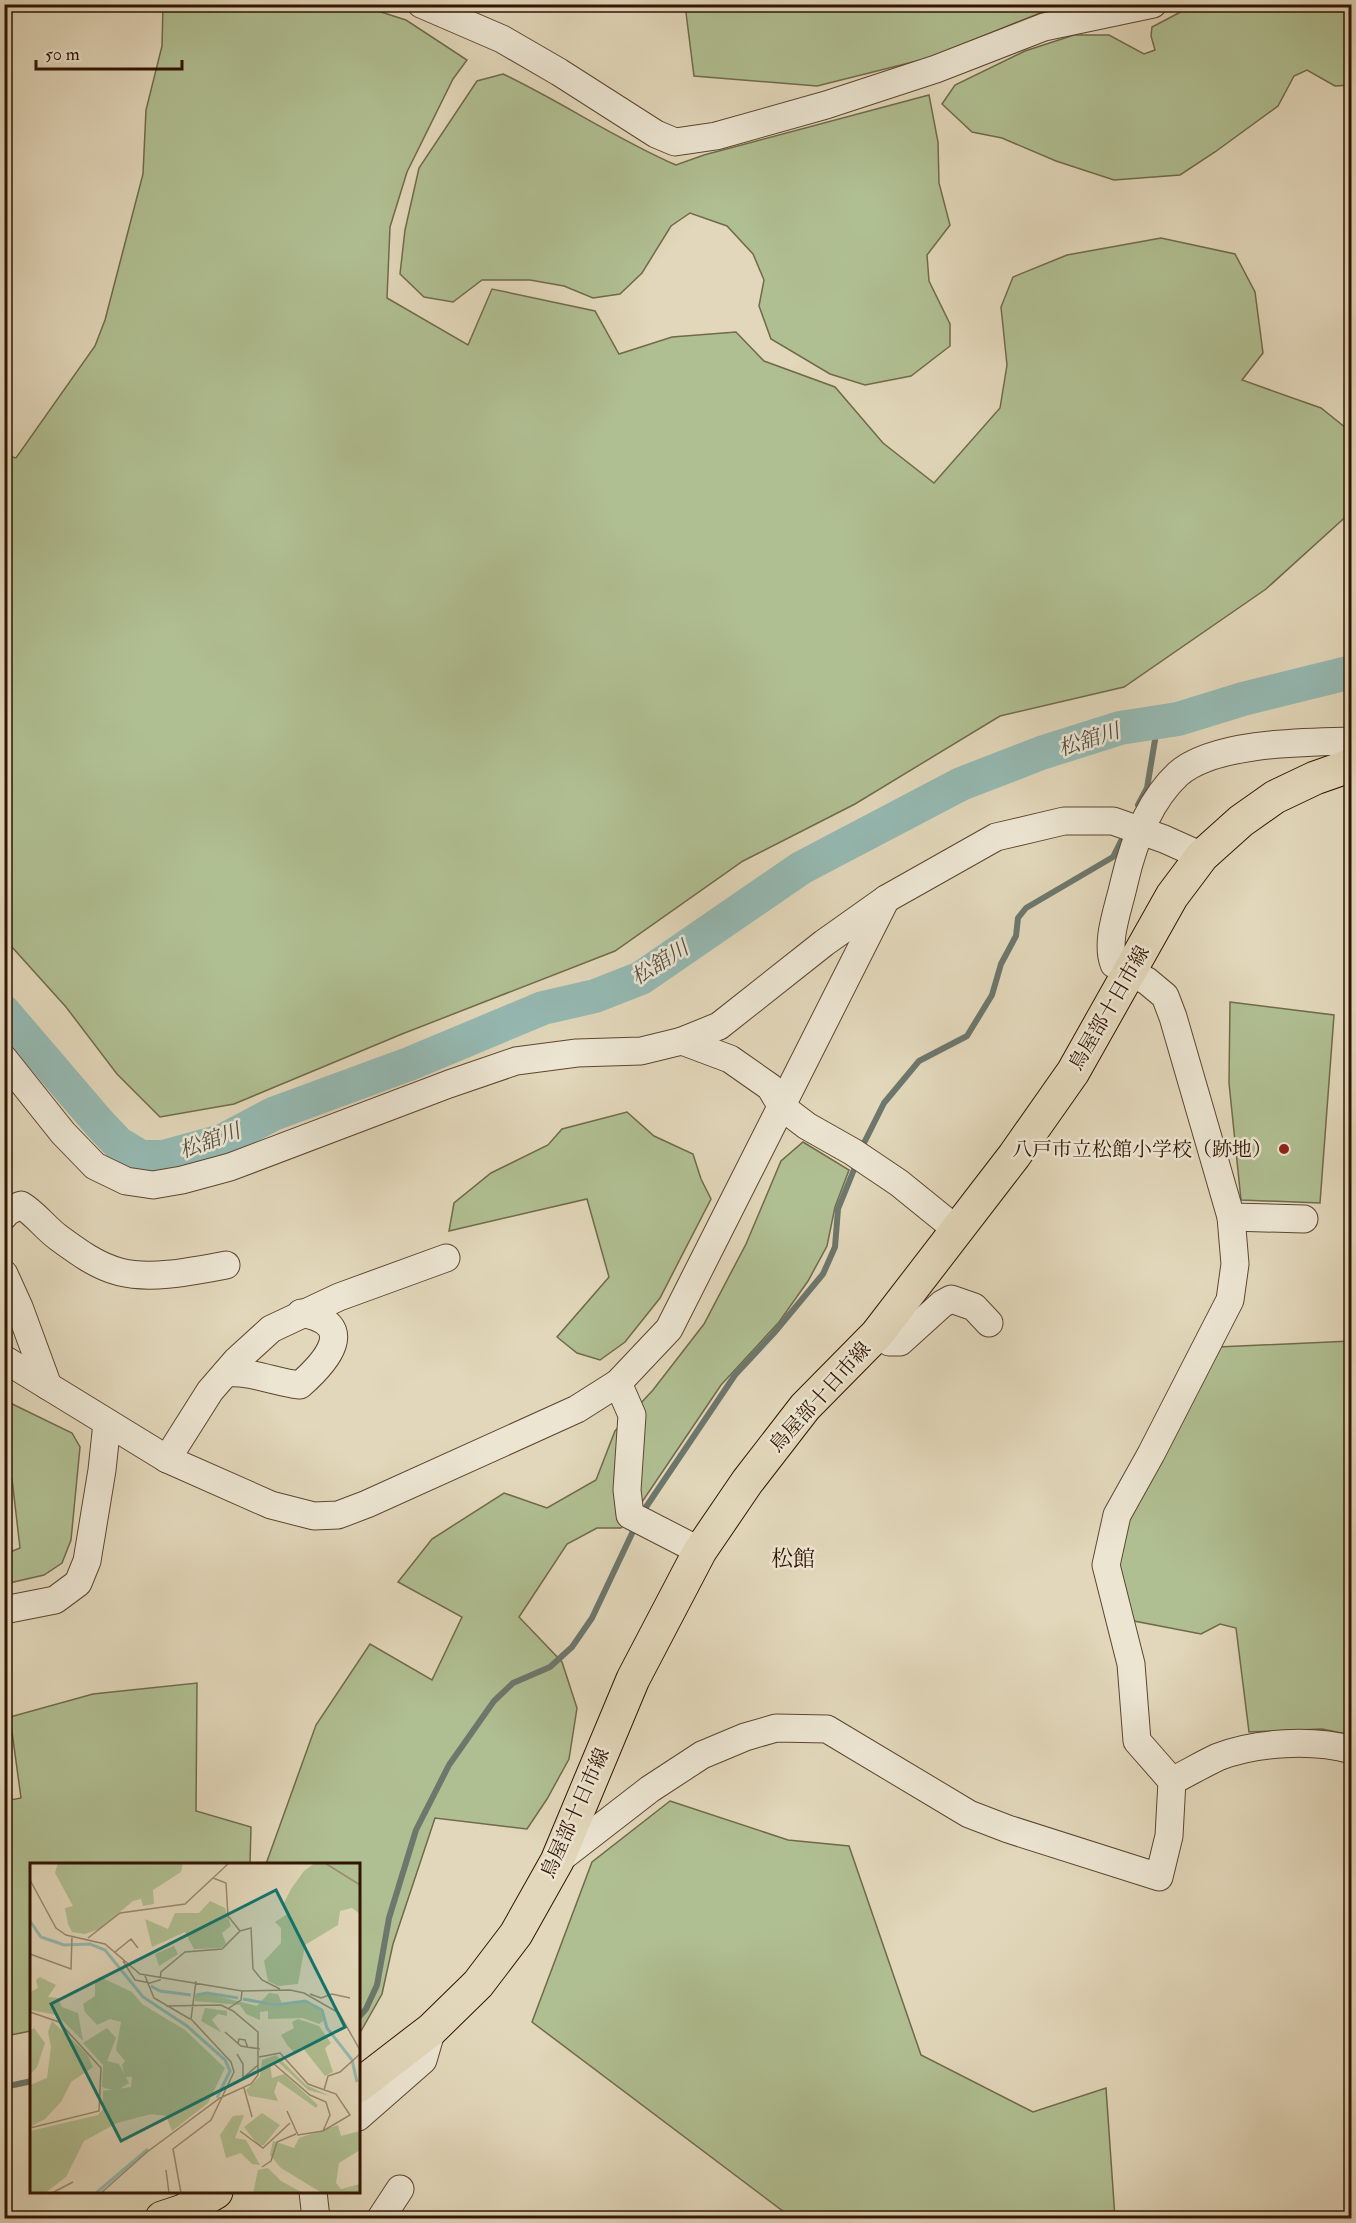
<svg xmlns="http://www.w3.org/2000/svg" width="1356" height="2223" font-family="'IM FELL Double Pica','Noto Serif JP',serif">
<rect width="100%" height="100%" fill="#e2d7ba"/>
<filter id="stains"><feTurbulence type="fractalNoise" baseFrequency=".00333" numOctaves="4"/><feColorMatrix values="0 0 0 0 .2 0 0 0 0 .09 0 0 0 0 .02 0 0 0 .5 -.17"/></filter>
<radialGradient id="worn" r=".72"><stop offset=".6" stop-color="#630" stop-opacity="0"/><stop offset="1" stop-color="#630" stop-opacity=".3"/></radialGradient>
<!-- green -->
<g fill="#b0bf92" stroke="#706a4a" stroke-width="1.5">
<polygon points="1201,4 1351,5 1351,85 1335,86 1307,70 1294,76 1278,106 1215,152 1180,175 1114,180 1056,161 1002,138 972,132 942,104 955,85 1025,51 1074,35 1109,35 1144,54 1155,50 1151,36 1152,27 1190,7"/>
<polygon points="163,5 359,5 406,20 467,60 453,79 407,172 390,227 387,298 468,345 492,289 595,311 619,354 672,337 736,332 764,361 835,387 883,443 934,483 1000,408 1007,365 1001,307 1013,277 1067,255 1161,238 1235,254 1255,292 1263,353 1242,380 1321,408 1351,432 1351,512 1266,589 1124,687 1000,716 855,804 743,861 615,951 402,1034 234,1104 160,1117 117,1074 66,1007 12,947 5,932 4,455 16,458 95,346 105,320 143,174 146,110 162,46"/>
<polygon points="685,5 1077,5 1040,13 929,58 817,86 694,76"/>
<path d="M503,74c59,28 113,65 173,91l28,-10 225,-60 9,47 1,41 11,42 -23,30 2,26 21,43v22l-39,30 -46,9 -35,-11 -59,-35 -12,-33 5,-26 -11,-26 -26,-28 -37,-13 -19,13 -29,47 -22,21 -27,4 -29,-12 -34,-6h-48l-29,22 -29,-5 -24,-23 5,-44 14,-62 58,-87z"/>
<polygon points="1230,1002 1334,1015 1320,1203 1241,1200 1229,1083"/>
<polygon points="627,1112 654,1136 693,1154 701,1179 711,1199 660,1298 625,1342 600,1360 577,1353 557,1337 609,1277 587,1199 449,1231 454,1203 491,1173 548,1145 562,1129"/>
<polygon points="803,1142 849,1170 835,1207 827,1246 808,1281 779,1322 721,1385 642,1502 621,1528 597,1528 567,1544 519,1617 562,1662 577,1708 569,1759 547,1799 527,1829 435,1818 393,1944 382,1994 361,2031 359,2032 358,1864 266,1864 316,1725 370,1644 432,1680 462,1617 398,1582 432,1539 504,1493 547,1508 596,1480 615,1431 653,1390 704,1324 746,1244 781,1161"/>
<polygon points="1351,1341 1351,1735 1322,1729 1249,1732 1236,1628 1220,1624 1201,1634 1129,1620 1117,1559 1132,1505 1218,1347"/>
<polygon points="4,1400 72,1433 80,1447 71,1540 62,1563 44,1575 5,1584 5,1554 20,1548 12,1479 5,1478"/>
<polygon points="197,1683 196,1811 251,1827 250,1864 32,1864 31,2031 5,2036 5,1801 21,1798 10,1717 93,1694"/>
<polygon points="670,1801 788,1840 849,1846 921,2055 1033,2112 1106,2088 1115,2218 792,2218 532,2022 592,1862"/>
</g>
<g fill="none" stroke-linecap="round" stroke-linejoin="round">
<!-- stream -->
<g stroke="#6d776c" stroke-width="6">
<polyline points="1138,805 1147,788 1155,740 1149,723"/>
<polyline points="861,1149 884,1103 919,1061 967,1036 992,995 1001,964 1016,936 1018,918 1026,908 1113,857 1125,833"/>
<polyline points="642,1513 735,1375 774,1333 823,1274 835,1247 838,1209 857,1162"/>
<polyline points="358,2018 366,2009 377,1985 389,1918 416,1830 449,1765 494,1701 513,1683 550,1667 572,1647 592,1618 636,1525"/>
<polyline points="4,2087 32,2081"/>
</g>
<!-- river -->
<polyline stroke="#95b9b2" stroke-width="34" points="4,1012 99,1123 118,1143 141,1157 164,1157 222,1141 273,1114 409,1064 543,1008 595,996 641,978 801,868 961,784 1041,753 1120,728 1178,719 1243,699 1352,672"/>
<!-- minor casing -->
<g stroke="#5d4530" stroke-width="29">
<g id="minor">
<polyline points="421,4 502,39 559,72 656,134 675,142 716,136 826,105 936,69 1044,27 1153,4"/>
<polyline points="682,1041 719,1026 824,943 886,899 996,837 1064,821 1113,821 1164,839 1202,856"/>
<polyline points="4,1059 63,1133 95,1166 126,1181 153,1185 182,1180 230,1167 449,1084 516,1061 577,1053 641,1051 682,1041 730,1059 770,1087 782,1107 807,1126 853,1152 899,1183 957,1230"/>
<path d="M4,1216l3,-4 14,-7c15,9 24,23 38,33 19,14 38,28 61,34 32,8 73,-1 106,-7"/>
<polyline points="1231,1217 1304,1219"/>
<polyline points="4,1274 19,1307 48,1386"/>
<polyline points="877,1334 889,1342 900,1342 942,1304 951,1299 974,1307 989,1323"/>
<polyline points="4,1359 167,1459 271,1505 314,1516 338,1515 367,1504 577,1409 618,1383 669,1329 886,899"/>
<path d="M226,1373c26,-2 48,9 74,12 26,-23 60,-61 1,-72"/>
<polyline points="618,1383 632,1415 627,1490 630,1515 700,1551"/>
<polyline points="167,1459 210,1391 236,1361 271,1329 339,1297 446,1258"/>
<polyline points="4,1610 55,1600 78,1583 87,1561 102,1470 107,1423"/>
<path d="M1172,1781c16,-8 31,-17 46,-24 38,-15 95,-18 134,-7"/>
<path d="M557,1861l93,-72 52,-34 43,-18 31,-9 51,1 142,85 39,15 151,48 10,-41 3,-55 -35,-40 -6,-77 -25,-99 11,-50 34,-61 79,-154 5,-36 -4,-47 -58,-200 -8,-21 -18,-15 -33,-17c-9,-23 5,-57 10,-81 9,-39 24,-81 54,-109 36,-32 127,-32 174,-33"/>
<polyline points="358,2117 423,2060 432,2029"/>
<polyline points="313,2192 316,2218"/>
<polyline points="381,2218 400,2189"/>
</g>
</g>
<!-- major casing -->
<g stroke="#311402" stroke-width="35">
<g id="major">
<polyline points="358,2086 432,2029 478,1984 516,1934 557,1861 633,1679 700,1551 747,1482 805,1407 877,1334 1014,1156 1073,1072 1172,896 1202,856 1241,821 1275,797 1315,778 1352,765"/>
<polyline points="162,2218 183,2211 216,2192"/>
</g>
</g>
<!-- minor -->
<use href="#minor" stroke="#ece5d2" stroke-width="27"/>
<!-- major -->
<use href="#major" stroke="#e2d7ba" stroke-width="33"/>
</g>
<!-- markers -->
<circle fill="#8f2418" stroke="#ece5d2" stroke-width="2" cx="1284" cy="1149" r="6"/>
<g text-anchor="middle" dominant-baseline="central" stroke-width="5" stroke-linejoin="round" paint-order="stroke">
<!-- street labels -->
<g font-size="20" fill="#311402" stroke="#ece5d2">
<text transform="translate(1109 1008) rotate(-60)">鳥屋部十日市線</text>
<text transform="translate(820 1397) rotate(-48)">鳥屋部十日市線</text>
<text transform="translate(575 1813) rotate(-66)">鳥屋部十日市線</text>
</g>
<!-- poi labels -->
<g font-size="20" fill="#311402" stroke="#ece5d2" text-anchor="end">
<text x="1272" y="1149">八戸市立松館小学校（跡地）</text>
</g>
<!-- water labels -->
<g font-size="21" font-style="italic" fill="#544e40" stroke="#ece5d2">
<text transform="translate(1089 740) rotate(-18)">松舘川</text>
<text transform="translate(660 963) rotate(-32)">松舘川</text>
<text transform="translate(210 1141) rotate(-20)">松舘川</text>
</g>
<!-- quarter labels -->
<g font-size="22" fill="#311402" stroke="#ece5d2">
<text x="793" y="1559">松館</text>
</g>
</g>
<!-- overview -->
<g transform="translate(30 1863)">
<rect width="330" height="330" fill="#e2d7ba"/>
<path d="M28,0h125l-2,9 -28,18 1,14 -11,2 -2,-7 -8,2 -33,28 -15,5 -13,-2 -4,-8 -3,-16 8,-2 -18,-33zM285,0h45v51l-8,-6 -12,3 -2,14 -33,20 -7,39 -20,2 -10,-5 -4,-20 17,-18v-15l-6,-6 14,-9 -6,-8 8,-16 13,-18zM180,38l15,7 6,18 -9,7 4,11 -5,4 -27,1 -9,-17 -33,15 -7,-28 23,10 7,-16h24zM144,83l4,8 -19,12 -4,-12zM10,114l16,8 -8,12 10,1 4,9 16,6 5,28 -26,-26 -27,-5v-18l8,-4 -2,-8zM70,114l32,15 10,12 43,26 40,38 -17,35 -36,28 -6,-15 -15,-2 -34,9 -33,18 -18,36 -21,16h-15v-62l68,-16 5,-6v-18l28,-4 1,-10h-7l-3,-12 3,-4 -9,-11 5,-28 -11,-3 -13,6 -12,-13 -2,-8 12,-8v-15zM179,131l48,12 12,-13 9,1 4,10 25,-4 13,9 4,11 -5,4 -16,-6 -35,1v-8l-8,1v8l-14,-6 -6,-9 -45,-4v-6zM175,145l22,3v5l-9,-2 -6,6 10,13 -21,-12zM268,156l21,7 12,17 -6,5 8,24 -8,4 -23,-29 -8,5 -7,-7 -6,-10 13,-7 -2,-6zM22,158l35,33 6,13 -22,15 -10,20 -16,17 -15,8v-42l17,-7 4,-31 -3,-15zM4,165l11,15 -8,24 -7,8v-44zM77,165l9,10 -9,23 12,3 10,19 -13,8 -14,-4 1,-22 -20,-22zM246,192l30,30 24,11 -22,-6 -32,-30 -6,4 2,14 12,-4 34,31 -2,3 -38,-27 -4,11 4,9 -29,-5 -3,-6 14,-14 2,-16zM232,250l18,12 -16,20 -5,1 -15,-19zM214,252l-9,23 11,2 14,25 -8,-1 -11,-11 -15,5 -6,-23 13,-19zM308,262l3,11 19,-5v19l-21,13 -3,20 5,6 19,-5v9h-38l-41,-25 -11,-13 3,-14 21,7 5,-10zM238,305l13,13 22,12h-50l5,-23z" fill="#b0bf92"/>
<path fill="none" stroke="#95b9b2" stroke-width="3" d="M0,58l11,16 23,8 26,-1 15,6 38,47 44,29 38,34 5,11 -13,27M121,123l9,5 31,4M166,132l11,-2 31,5M213,136l33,6 29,-4 17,9 5,18 25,32 5,22M66,330l52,-44"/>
<path fill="none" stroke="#9b8970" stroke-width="1.5" d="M295,0l35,22M183,15l13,5 2,33 12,15M0,17l26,48 10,7 39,9 35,30 102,17 48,-1 14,3 35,20 21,37M58,75l32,-25 65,-9 44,-41M85,89l16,-13 7,9M0,91l41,15 1,-33M93,98l12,19 15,3 10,-3 1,-8 24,-20 37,-3 18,-18 11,-3 2,41 9,11 18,9M115,113l9,22 36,21M280,131l11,4 11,-4 18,4M199,145l12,-8 1,-9M0,149l29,10 42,46 -2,43 -69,17M195,169l16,14 19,3M208,180l1,-4 6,1 3,8M207,191l6,10v14l15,-13M229,194l21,-4 28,31 28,10 14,21 -27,16 -25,4 -11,-24M244,201l36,31 16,7 4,13 -7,16M214,225l8,29M294,227l4,-14 12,-4 20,-18M210,268l23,17 27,-25M232,304l9,-6 6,-19 19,-8M136,307l3,23M22,330l21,-11M71,330l46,-41 73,-54 31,-14 7,-9v-43l-25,-21 -12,-6 -55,1M151,330l-8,-44 38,-29 23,-48 -3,-10 -40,-43 5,-38"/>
<path fill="#0f766e" fill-opacity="0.15" stroke="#0f766e" stroke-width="3" d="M246,27l69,137 -224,114 -70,-137z"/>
<rect width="330" height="330" fill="none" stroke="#311402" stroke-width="3"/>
</g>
<!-- margin -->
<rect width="1356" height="2223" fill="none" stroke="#e2d7ba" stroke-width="24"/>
<rect x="6" y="6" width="1344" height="2211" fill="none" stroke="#311402" stroke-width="3"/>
<rect x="12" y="12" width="1332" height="2199" fill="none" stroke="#311402" stroke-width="1.5"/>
<!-- scale -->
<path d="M36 60v9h146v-9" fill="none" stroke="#311402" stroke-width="3"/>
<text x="45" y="60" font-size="18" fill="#311402" stroke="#ece5d2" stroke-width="4.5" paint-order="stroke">50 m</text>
<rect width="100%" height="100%" filter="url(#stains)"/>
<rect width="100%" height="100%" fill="url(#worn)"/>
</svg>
